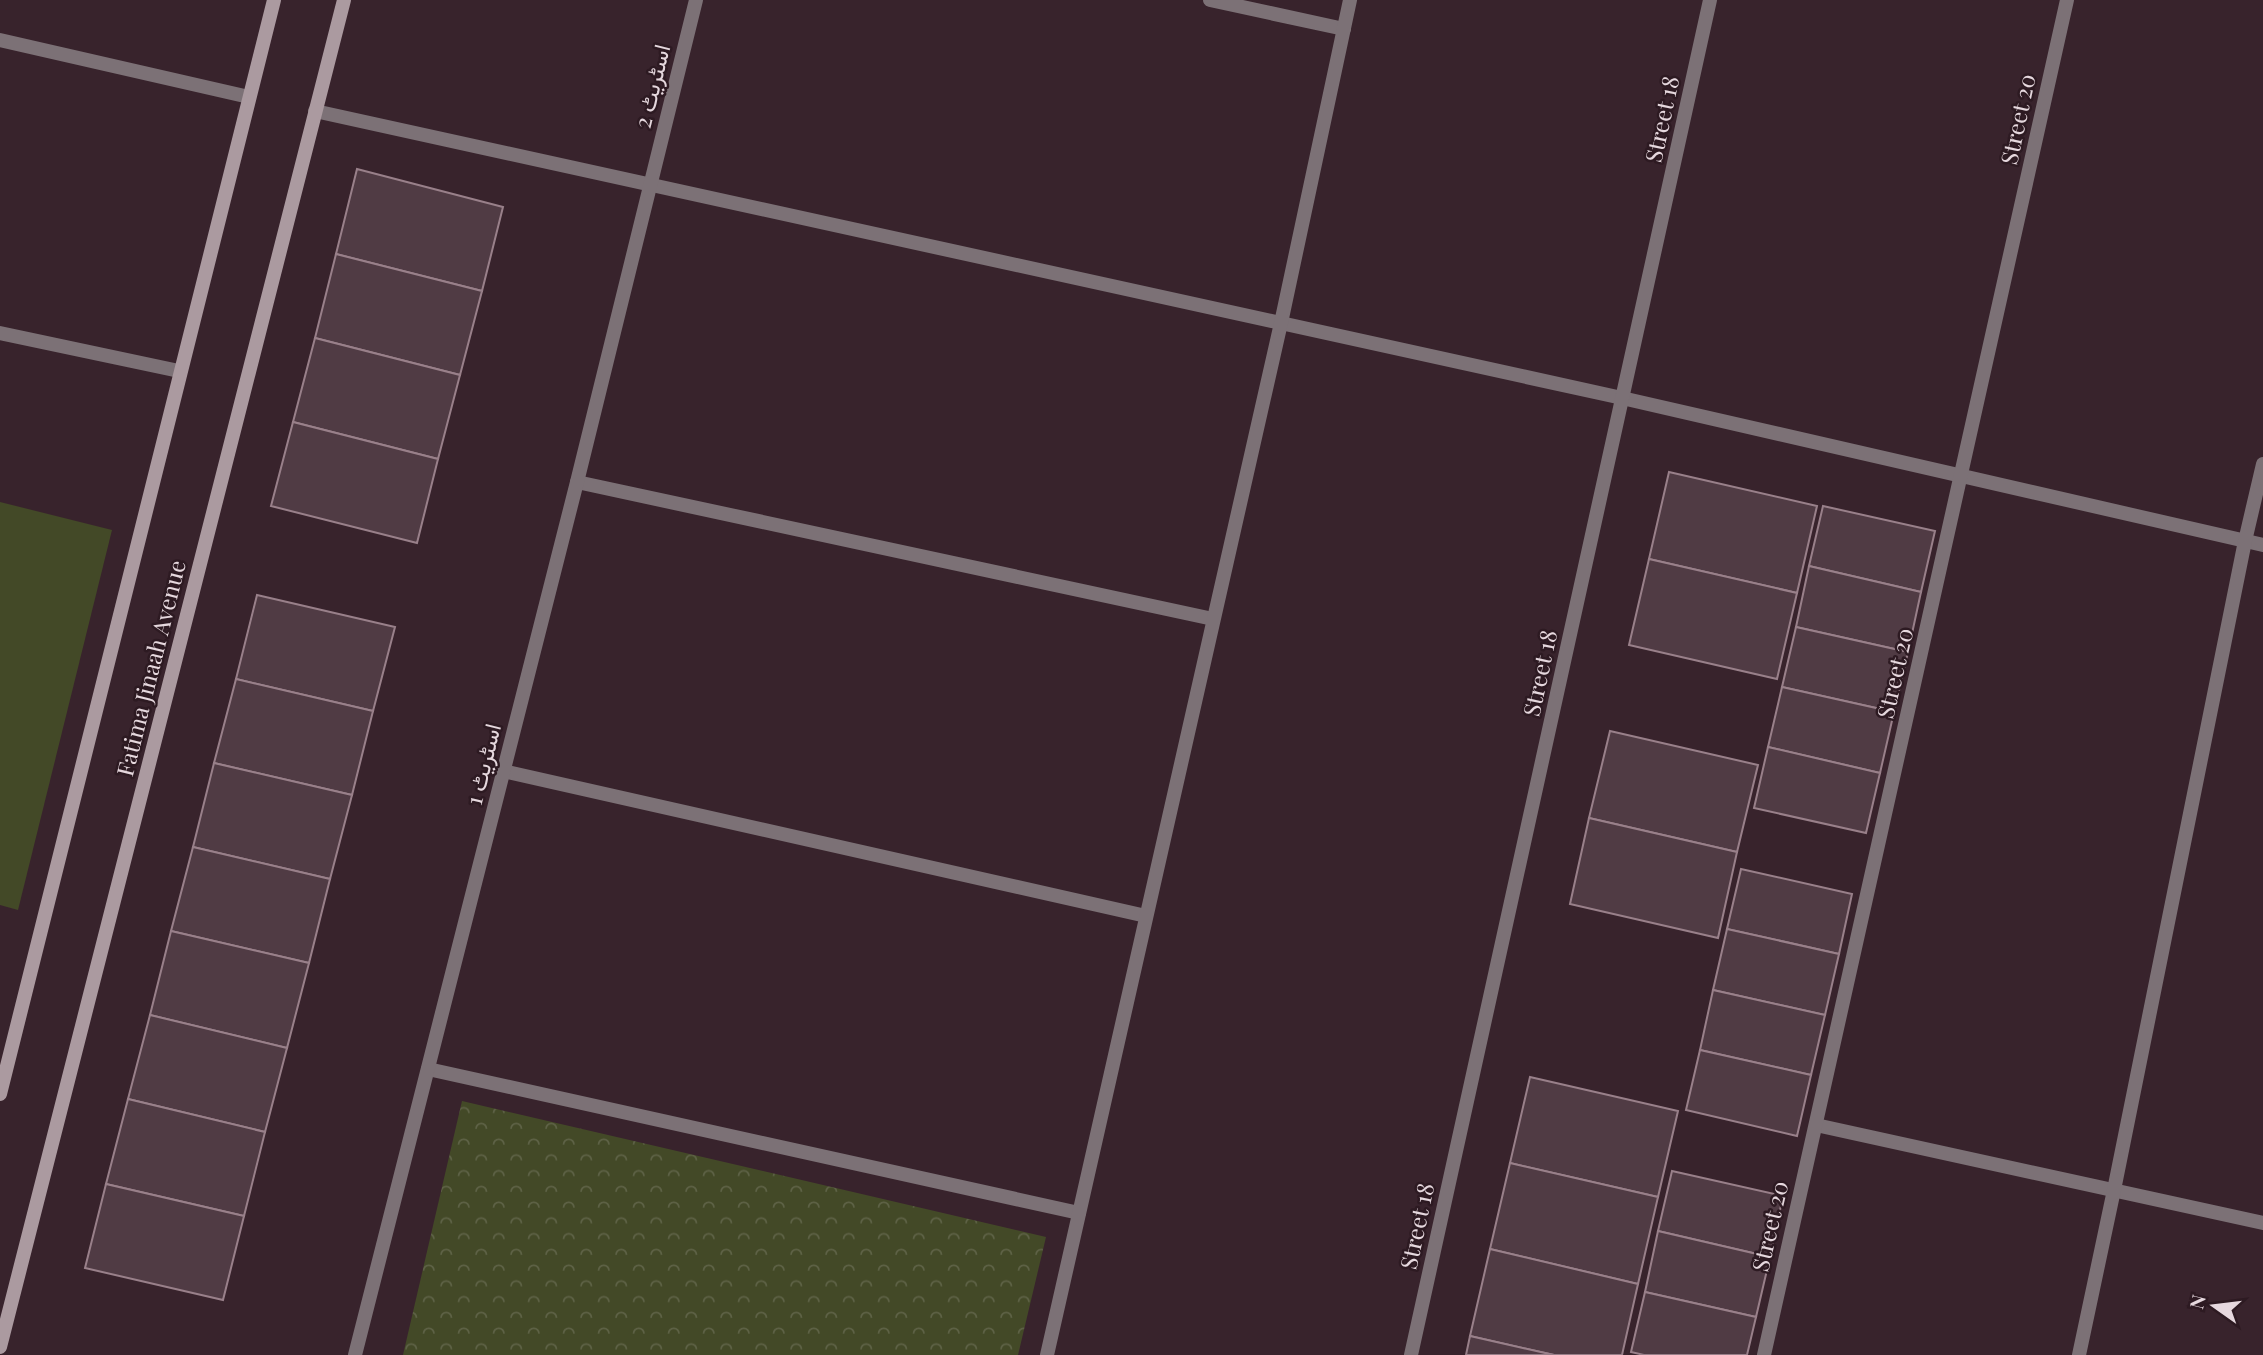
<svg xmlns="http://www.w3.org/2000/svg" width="2263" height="1355" font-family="'Playfair Display',Vazirmatn,serif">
<defs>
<pattern id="park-crowns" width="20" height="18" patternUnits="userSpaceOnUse" patternTransform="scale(1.75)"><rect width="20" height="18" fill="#434927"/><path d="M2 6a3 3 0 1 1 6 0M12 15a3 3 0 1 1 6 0" fill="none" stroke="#5e6246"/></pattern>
</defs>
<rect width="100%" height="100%" fill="#38232c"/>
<!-- green -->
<polygon fill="#434927" points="0,502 112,530 18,910 0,905"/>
<!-- park -->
<polygon fill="url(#park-crowns)" points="462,1101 1046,1237 1018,1355 403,1355"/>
<!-- building -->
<g fill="#503b44" stroke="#99808a" stroke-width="2">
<polygon points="357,169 503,207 482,291 336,254"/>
<polygon points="336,254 482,291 460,375 315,338"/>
<polygon points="315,338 460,375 438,459 293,422"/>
<polygon points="293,422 438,459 417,543 271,506"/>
<polygon points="1669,472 1817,506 1797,593 1649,559"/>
<polygon points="1823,506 1935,531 1921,592 1809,566"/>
<polygon points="1649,559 1797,593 1777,679 1629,645"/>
<polygon points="1809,566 1921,592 1908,652 1796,627"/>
<polygon points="257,595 395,627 373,711 236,679"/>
<polygon points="1796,627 1908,652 1894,712 1782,687"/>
<polygon points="236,679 373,711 352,795 214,763"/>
<polygon points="1782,687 1894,712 1880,773 1768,747"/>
<polygon points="1610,731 1758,765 1737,852 1589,818"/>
<polygon points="1768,747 1880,773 1866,833 1754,808"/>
<polygon points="214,763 352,795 330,879 193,847"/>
<polygon points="1589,818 1737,852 1718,938 1570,904"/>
<polygon points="193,847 330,879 309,963 171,931"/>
<polygon points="1741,869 1852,894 1839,954 1727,929"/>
<polygon points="1727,929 1839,954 1825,1015 1713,990"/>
<polygon points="171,931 309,963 287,1048 150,1015"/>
<polygon points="1713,990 1825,1015 1811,1075 1700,1050"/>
<polygon points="150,1015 287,1048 265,1132 128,1099"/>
<polygon points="1700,1050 1811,1075 1797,1136 1686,1110"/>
<polygon points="1530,1077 1678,1111 1658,1197 1510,1163"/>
<polygon points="128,1099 265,1132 244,1216 106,1184"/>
<polygon points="1510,1163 1658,1197 1638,1284 1490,1249"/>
<polygon points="1672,1171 1783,1196 1770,1257 1658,1231"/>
<polygon points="106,1184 244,1216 223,1300 85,1268"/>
<polygon points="1658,1231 1770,1257 1756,1317 1645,1292"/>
<polygon points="1490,1249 1638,1284 1622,1355 1554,1355 1470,1336"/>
<polygon points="1645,1292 1756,1317 1747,1355 1644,1355 1631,1352"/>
<polygon points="1470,1336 1554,1355 1466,1355"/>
</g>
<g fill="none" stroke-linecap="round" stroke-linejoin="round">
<!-- street -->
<g stroke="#7c7176" stroke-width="14">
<polyline points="1210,0 1344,29"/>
<polyline points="0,40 249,97"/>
<polyline points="315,111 1622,398 2263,545"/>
<polyline points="0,333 179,371"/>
<polyline points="577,482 1213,619"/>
<polyline points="503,771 1146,916"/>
<polyline points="428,1069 1079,1213"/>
<polyline points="1816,1125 2263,1223"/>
<polyline points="355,1355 577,482 696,0"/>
<polyline points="1047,1355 1281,323 1350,0"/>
<polyline points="1411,1355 1710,0"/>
<polyline points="1764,1355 2067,0"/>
<polyline points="2079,1355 2114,1190 2245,541 2263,464"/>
</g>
<!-- secondary -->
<g stroke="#ab9aa0" stroke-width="14">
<polyline points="0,1094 274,0"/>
<polyline points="0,1347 344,0"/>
</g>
</g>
<g text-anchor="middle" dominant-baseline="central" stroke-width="5" stroke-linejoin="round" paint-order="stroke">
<!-- street labels -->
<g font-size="23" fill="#e6d8de" stroke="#2d1a22">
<text transform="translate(651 86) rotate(-76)">اسٹریٹ 2</text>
<text transform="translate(1661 119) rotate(-78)">Street 18</text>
<text transform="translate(2017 119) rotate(-78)">Street 20</text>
<text transform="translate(150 668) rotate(-76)">Fatima Jinaah Avenue</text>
<text transform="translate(1539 673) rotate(-78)">Street 18</text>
<text transform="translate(1894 673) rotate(-77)">Street 20</text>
<text transform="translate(482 764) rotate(-76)">اسٹریٹ 1</text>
<text transform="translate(1416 1226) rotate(-78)">Street 18</text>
<text transform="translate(1769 1226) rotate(-77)">Street 20</text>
</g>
</g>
<!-- north arrow -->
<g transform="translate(2214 1306) rotate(284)" stroke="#2d1a22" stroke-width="5" paint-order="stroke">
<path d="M0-5L12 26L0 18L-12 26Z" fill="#e6d8de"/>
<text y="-10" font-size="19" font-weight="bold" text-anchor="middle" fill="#e6d8de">N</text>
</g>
</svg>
